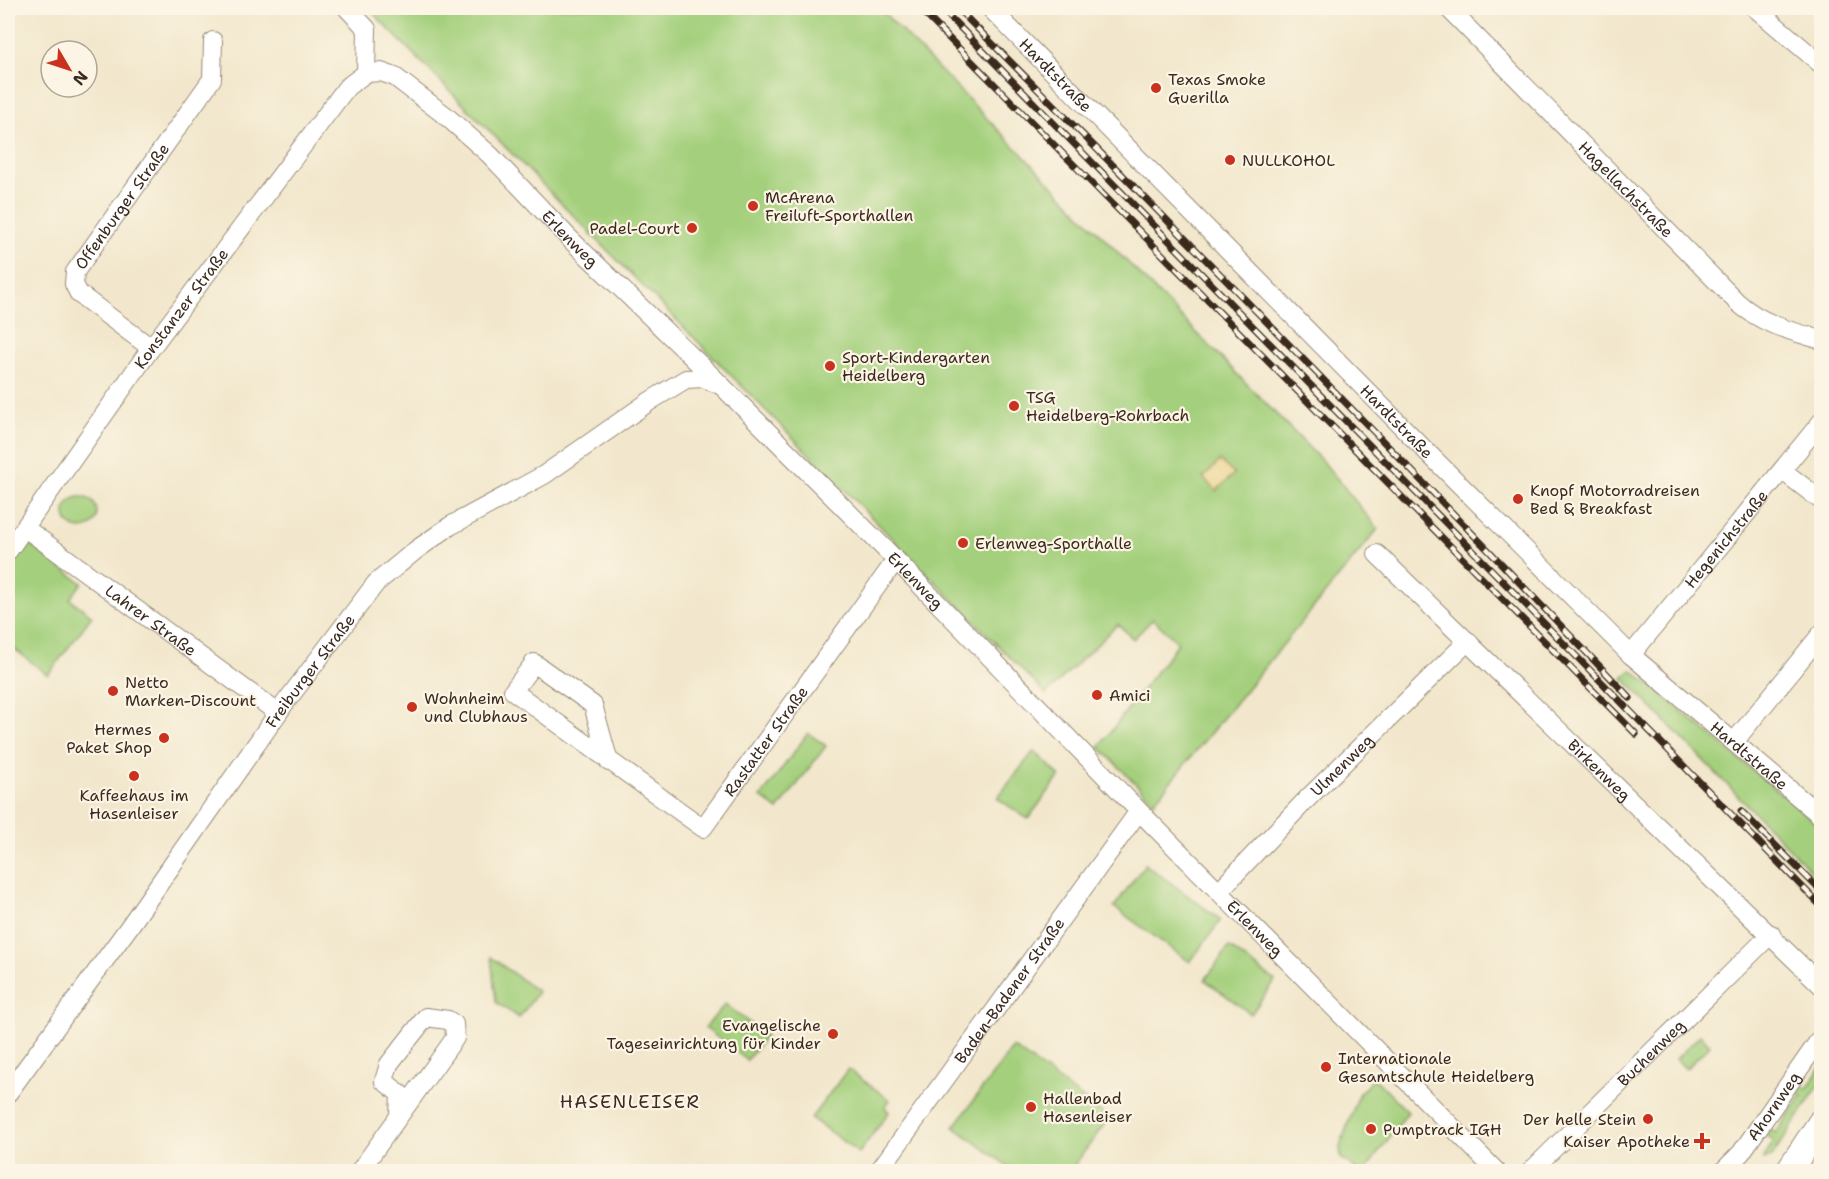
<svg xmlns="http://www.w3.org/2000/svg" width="1829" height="1179" font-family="'Shantell Sans',sans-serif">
<rect width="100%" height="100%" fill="#fcf5e5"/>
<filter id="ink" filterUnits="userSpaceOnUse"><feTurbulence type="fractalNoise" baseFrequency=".0167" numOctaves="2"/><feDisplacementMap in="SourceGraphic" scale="12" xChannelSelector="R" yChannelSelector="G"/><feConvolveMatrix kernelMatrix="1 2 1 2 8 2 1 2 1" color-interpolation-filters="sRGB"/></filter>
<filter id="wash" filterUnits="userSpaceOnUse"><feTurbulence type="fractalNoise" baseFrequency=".008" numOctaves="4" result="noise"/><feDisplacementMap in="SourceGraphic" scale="24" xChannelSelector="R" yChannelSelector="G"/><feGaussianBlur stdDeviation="1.35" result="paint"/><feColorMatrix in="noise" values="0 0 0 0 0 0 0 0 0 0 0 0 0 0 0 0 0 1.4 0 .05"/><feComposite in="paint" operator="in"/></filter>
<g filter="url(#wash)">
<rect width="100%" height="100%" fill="#f2e7cc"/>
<!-- green -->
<g fill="#a4d07d" stroke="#707d4e" stroke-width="1.5">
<polygon points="368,8 879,8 1326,465 1378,529 1154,802 1099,747 1178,643 1153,619 1133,639 1118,624 1046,694"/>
<circle cx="81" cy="513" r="16"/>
<polygon points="26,542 82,583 70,599 92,616 48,675 8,644 8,568"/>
<polygon points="1632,670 1821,827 1821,881 1623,678"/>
<polygon points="808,733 826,746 778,810 761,797"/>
<polygon points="1034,751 1060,776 1028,819 997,798"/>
<polygon points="1145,864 1221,920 1190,962 1114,907"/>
<polygon points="1229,947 1275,981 1251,1014 1205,980"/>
<polygon points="491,957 538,992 519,1018 496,1002"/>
<polygon points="725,1004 766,1036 747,1060 705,1028"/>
<polygon points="1700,1035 1710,1045 1686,1069 1676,1059"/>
<polygon points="1013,1047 1109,1118 1070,1171 1015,1171 954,1127"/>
<polygon points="1821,1067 1821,1082 1772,1157 1763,1159 1774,1141 1766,1135 1770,1129 1776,1133 1802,1096 1797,1091 1801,1085 1807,1089"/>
<polygon points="848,1069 890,1100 885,1107 889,1112 859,1153 811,1118"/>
<polygon points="1374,1078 1408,1112 1365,1171 1359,1171 1341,1158 1340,1146 1359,1094"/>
</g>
<!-- sand -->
<polygon fill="#eeda9e" stroke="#94825e" stroke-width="1.5" points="1220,461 1234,474 1216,491 1203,478"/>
</g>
<g filter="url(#ink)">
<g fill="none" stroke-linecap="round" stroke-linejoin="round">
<!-- street casing -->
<g stroke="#968875" stroke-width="20">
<g id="street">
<polyline points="347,8 367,29 366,73"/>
<path id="s1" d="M990,8l441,448 200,199 191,162"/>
<path id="s2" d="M1448,8l288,293c25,23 54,30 86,39"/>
<polyline points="1755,8 1822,65"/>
<path id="s3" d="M151,348l-72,-54 -5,-10 1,-12 137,-193 1,-38"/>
<polyline points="1783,471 1822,501"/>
<path id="s4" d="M25,528l253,185"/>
<path id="s5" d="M8,551l143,-203 196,-261 19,-14 15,-1 14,5 51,39 44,39 79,83 152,147 175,175 243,251 358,361"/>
<path id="s6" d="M1377,554l445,432"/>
<path id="s7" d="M1631,655l191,-234"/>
<polyline points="1734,742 1822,633"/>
<path id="s8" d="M609,762l-16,-57 -59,-42 -21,28 190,137 193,-268"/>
<path id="s9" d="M1219,891l89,-93 160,-157"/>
<path id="s10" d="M8,1093l121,-166 156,-224 91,-120 40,-33 34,-24 94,-51 106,-74 36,-22 18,-1 16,7"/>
<polyline points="359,1172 455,1038 454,1024 448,1020 426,1017 389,1064 384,1081 400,1094 399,1116"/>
<path id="s11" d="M878,1172l261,-361"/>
<path id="s12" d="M1530,1172l241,-238"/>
<path id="s13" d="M1722,1172l19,-19 81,-117"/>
</g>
</g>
<!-- secondary casing -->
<g stroke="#968875" stroke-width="28">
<polyline id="secondary" points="1788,1172 1822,1121"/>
</g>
<!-- street -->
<use href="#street" stroke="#fff" stroke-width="18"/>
<!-- secondary -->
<use href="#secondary" stroke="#fff" stroke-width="26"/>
<!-- rail casing -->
<g stroke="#3b2a1e" stroke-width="7">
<g id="rail">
<polyline points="919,8 1636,734"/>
<polyline points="941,8 1822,907"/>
<path d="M957,8c226,227 451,457 673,690"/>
<polyline points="1741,811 1822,892"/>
</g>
</g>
<!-- rail -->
<use href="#rail" stroke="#fcf5e5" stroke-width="4.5" stroke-dasharray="14" stroke-linecap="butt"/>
</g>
</g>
<!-- markers -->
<g fill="#c8321e" stroke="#fcf5e5" stroke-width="2">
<circle cx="1156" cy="88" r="6"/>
<circle cx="1230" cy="160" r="6"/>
<circle cx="753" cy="206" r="6"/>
<circle cx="692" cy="228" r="6"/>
<circle cx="830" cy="366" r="6"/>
<circle cx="1014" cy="406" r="6"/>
<circle cx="1518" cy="499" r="6"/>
<circle cx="963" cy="543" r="6"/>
<circle cx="113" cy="691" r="6"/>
<circle cx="1097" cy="695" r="6"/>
<circle cx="412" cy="707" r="6"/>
<circle cx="164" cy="738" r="6"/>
<circle cx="134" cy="776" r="6"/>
<circle cx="833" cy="1034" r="6"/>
<circle cx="1326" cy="1067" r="6"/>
<circle cx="1031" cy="1107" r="6"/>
<circle cx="1648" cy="1119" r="6"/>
<circle cx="1371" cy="1129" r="6"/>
<path d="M1699 1132h6v6h6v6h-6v6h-6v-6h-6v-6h6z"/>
</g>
<g text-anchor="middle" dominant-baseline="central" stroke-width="4.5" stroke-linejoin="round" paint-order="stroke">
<!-- street labels -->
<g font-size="16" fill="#3b2a1e" stroke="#fcf5e5">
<text stroke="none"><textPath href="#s1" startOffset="94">Hardtstraße</textPath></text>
<text stroke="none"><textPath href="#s2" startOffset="254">Hagellachstraße</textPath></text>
<text stroke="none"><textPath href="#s3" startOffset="194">Offenburger Straße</textPath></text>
<text stroke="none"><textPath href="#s5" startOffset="867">Erlenweg</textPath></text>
<text stroke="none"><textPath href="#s5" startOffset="298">Konstanzer Straße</textPath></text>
<text stroke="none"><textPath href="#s1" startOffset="580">Hardtstraße</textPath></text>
<text stroke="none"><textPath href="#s7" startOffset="150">Hegenichstraße</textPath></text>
<text stroke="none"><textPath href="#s5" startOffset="1353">Erlenweg</textPath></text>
<text stroke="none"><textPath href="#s4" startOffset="156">Lahrer Straße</textPath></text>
<text stroke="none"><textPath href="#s10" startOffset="519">Freiburger Straße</textPath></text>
<text stroke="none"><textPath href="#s8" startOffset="508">Rastatter Straße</textPath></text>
<text stroke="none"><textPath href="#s1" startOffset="1066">Hardtstraße</textPath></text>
<text stroke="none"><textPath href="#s9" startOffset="176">Ulmenweg</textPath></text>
<text stroke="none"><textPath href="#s6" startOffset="310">Birkenweg</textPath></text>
<text stroke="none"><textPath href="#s5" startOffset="1839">Erlenweg</textPath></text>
<text stroke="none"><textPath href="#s11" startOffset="224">Baden-Badener Straße</textPath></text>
<text stroke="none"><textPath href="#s12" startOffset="170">Buchenweg</textPath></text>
<text stroke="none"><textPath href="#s13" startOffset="84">Ahornweg</textPath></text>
</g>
<!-- poi labels -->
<g font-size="16" fill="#3b2a1e" stroke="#fcf5e5" text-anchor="start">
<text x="1168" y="79">Texas Smoke<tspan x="1168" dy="18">Guerilla</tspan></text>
<text x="1242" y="160">NULLKOHOL</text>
<text x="765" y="197">McArena<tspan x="765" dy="18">Freiluft-Sporthallen</tspan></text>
<text x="680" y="228" text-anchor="end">Padel-Court</text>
<text x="842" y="357">Sport-Kindergarten<tspan x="842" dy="18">Heidelberg</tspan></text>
<text x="1026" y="397">TSG<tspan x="1026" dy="18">Heidelberg-Rohrbach</tspan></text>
<text x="1530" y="490">Knopf Motorradreisen<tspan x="1530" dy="18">Bed &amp; Breakfast</tspan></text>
<text x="975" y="543">Erlenweg-Sporthalle</text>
<text x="125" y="682">Netto<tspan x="125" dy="18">Marken-Discount</tspan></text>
<text x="1109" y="695">Amici</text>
<text x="424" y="698">Wohnheim<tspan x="424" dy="18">und Clubhaus</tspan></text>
<text x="152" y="729" text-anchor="end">Hermes<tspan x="152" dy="18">Paket Shop</tspan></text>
<text x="134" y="795" text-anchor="middle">Kaffeehaus im<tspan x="134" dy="18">Hasenleiser</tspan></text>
<text x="821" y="1025" text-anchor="end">Evangelische<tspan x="821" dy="18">Tageseinrichtung für Kinder</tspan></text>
<text x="1338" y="1058">Internationale<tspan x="1338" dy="18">Gesamtschule Heidelberg</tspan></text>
<text x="1043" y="1098">Hallenbad<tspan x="1043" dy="18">Hasenleiser</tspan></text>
<text x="1636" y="1119" text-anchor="end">Der helle Stein</text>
<text x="1383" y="1129">Pumptrack IGH</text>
<text x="1690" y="1141" text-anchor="end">Kaiser Apotheke</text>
</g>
<!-- neighbourhood labels -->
<g font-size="18" letter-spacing="1.5" fill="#3b2a1e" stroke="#fcf5e5">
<text x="630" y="1102">HASENLEISER</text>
</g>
</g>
<!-- margin -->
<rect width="1829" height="1179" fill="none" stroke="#fcf5e5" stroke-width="30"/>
<!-- north arrow -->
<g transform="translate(69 69) rotate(129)"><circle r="28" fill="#fcf5e5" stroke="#afa495" stroke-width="1.5"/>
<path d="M0-4.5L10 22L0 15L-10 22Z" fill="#c8321e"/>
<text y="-9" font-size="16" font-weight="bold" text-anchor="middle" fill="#3b2a1e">N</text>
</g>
</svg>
